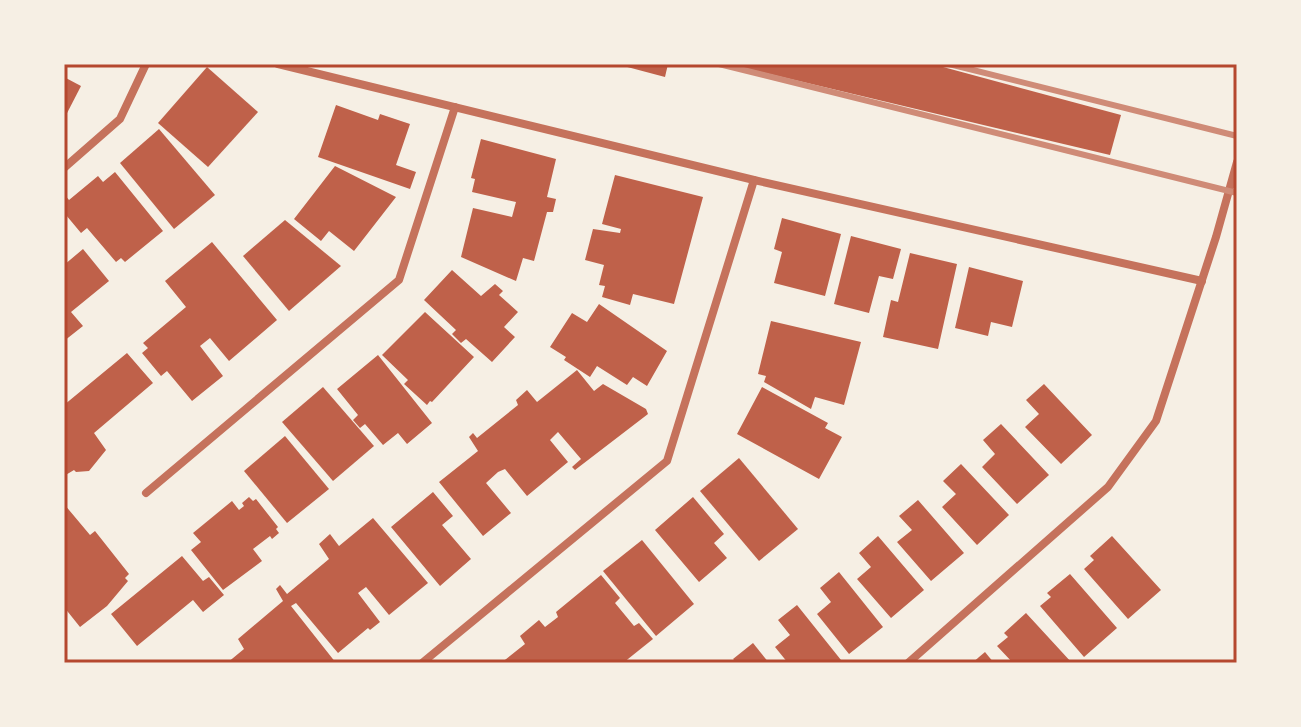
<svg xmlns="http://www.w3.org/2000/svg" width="1301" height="727" font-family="Poppins,sans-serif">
<rect width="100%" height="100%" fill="#f6efe4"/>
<!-- building -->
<g fill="#bf614a">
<polygon points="616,64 668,64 665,77"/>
<polygon points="727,64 932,64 1121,115 1110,155"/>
<polygon points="207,67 258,112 208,167 158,123"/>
<polygon points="64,77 81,86 64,119"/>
<polygon points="336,105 378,120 380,114 410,124 396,165 416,172 410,189 318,157"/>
<polygon points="159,129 215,195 174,229 120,163"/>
<polygon points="481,139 556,159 547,197 556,199 553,212 547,212 534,261 523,258 516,281 461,257 473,208 512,217 516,202 472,192 475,179 471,178"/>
<polygon points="335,166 396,197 354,251 329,231 321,241 294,219"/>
<polygon points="115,172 163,231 125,262 121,258 116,262 87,228 81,233 66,215 64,217 64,194 69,200 98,176 103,182"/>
<polygon points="615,175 703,197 674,304 633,294 630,305 602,297 605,286 599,285 604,265 585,260 593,229 620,233 621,229 602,224"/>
<polygon points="782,218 841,234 825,296 774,283 782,252 774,249"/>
<polygon points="285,220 341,266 289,311 243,256"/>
<polygon points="851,236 901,249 893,279 879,276 869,313 834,304"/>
<polygon points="212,242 277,320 229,361 210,338 200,346 223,376 192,401 167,371 161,376 142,353 148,348 143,343 186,307 165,281"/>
<polygon points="83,249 109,281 71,312 83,326 64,341 64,265"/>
<polygon points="910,253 957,264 938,349 883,337 891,300 898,302"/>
<polygon points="969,267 1023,281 1012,327 991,322 988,336 955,328"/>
<polygon points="452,270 481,296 495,284 503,291 499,295 518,312 504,327 515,337 492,362 466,339 461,343 452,334 456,330 424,300"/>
<polygon points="599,304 667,351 647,386 633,377 627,385 597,366 590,377 564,360 566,357 550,347 572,313 587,322"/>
<polygon points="425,312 474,357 432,402 430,401 427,405 404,384 408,380 382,355"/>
<polygon points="771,321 861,342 844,405 815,397 811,409 764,382 766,376 758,374"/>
<polygon points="127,353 153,383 94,433 106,450 89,471 76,472 74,470 64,476 64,405"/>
<polygon points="378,355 432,423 407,444 398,433 383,445 365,424 360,428 353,420 358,415 337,389"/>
<polygon points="577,370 594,391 603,384 646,409 648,414 575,470 572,467 581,459 558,432 550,440 568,462 527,496 505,469 498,472 486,483 511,513 483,536 439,482 478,451 469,437 473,433 477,438 518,405 516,400 527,390 537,402"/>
<polygon points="1044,384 1092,435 1061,464 1025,427 1039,414 1026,400"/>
<polygon points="323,387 374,446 333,481 282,422"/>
<polygon points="762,387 828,423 825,428 842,437 819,479 737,434"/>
<polygon points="1001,424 1049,475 1017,504 982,467 995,454 983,440"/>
<polygon points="285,436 329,489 287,523 244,471"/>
<polygon points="739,458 798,529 759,561 700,491"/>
<polygon points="961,464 1009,515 977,545 942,507 956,494 943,481"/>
<polygon points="433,492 453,516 442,525 471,559 440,586 391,527"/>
<polygon points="249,497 253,501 256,499 278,527 276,529 279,533 272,539 270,536 253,549 262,561 223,590 191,550 201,542 193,533 232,501 239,510 244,506 242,503"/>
<polygon points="693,497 724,534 714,543 727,558 699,582 655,530"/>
<polygon points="918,500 964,553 931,581 897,542 912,530 899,516"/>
<polygon points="64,504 90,535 95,531 129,574 125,578 128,581 107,606 80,627 64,607"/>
<polygon points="373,518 428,583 389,615 366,587 358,593 380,622 370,630 368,628 338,653 296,603 291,606 336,663 227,663 244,649 238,639 283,601 276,589 280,585 287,594 329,559 319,544 330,534 339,546"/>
<polygon points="878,536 924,590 891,618 857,579 871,567 859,553"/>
<polygon points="1112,536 1161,590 1128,619 1084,569 1094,560 1090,556"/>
<polygon points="642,540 694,604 656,636 603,571"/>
<polygon points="182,556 203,581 209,577 224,595 203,612 193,600 137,646 111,614"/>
<polygon points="839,572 883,627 849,654 817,614 831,602 820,588"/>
<polygon points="1070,574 1117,628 1084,657 1040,606 1051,597 1047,593"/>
<polygon points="601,575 620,598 615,603 634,626 639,623 653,639 623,663 501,663 525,644 520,636 539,620 545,627 558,617 556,612"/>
<polygon points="797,605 841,660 837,663 788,663 775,647 790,635 778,620"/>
<polygon points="1026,613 1072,663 1013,663 997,646 1008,637 1004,633"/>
<polygon points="753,643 769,663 737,663 733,659"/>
<polygon points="985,652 994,663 972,663"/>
</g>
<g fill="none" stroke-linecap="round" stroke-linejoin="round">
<!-- minor -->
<g stroke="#c5725c" stroke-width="8">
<polyline points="278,64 754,180 1202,281"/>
<polyline points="64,168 120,119 146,64"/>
<polyline points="146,493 399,280 455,107"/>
<polyline points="422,663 667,461 754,180"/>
<polyline points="908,663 1108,487 1156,421 1216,237 1237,162"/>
</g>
<!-- rail -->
<g stroke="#cf8b77" stroke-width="6">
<polyline points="719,64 1237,193"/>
<polyline points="949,64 1237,136"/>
</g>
</g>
<!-- border -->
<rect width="1301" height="727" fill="none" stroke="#f6efe4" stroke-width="132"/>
<rect x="66" y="66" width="1169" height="595" fill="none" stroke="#b5482f" stroke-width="3"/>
</svg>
